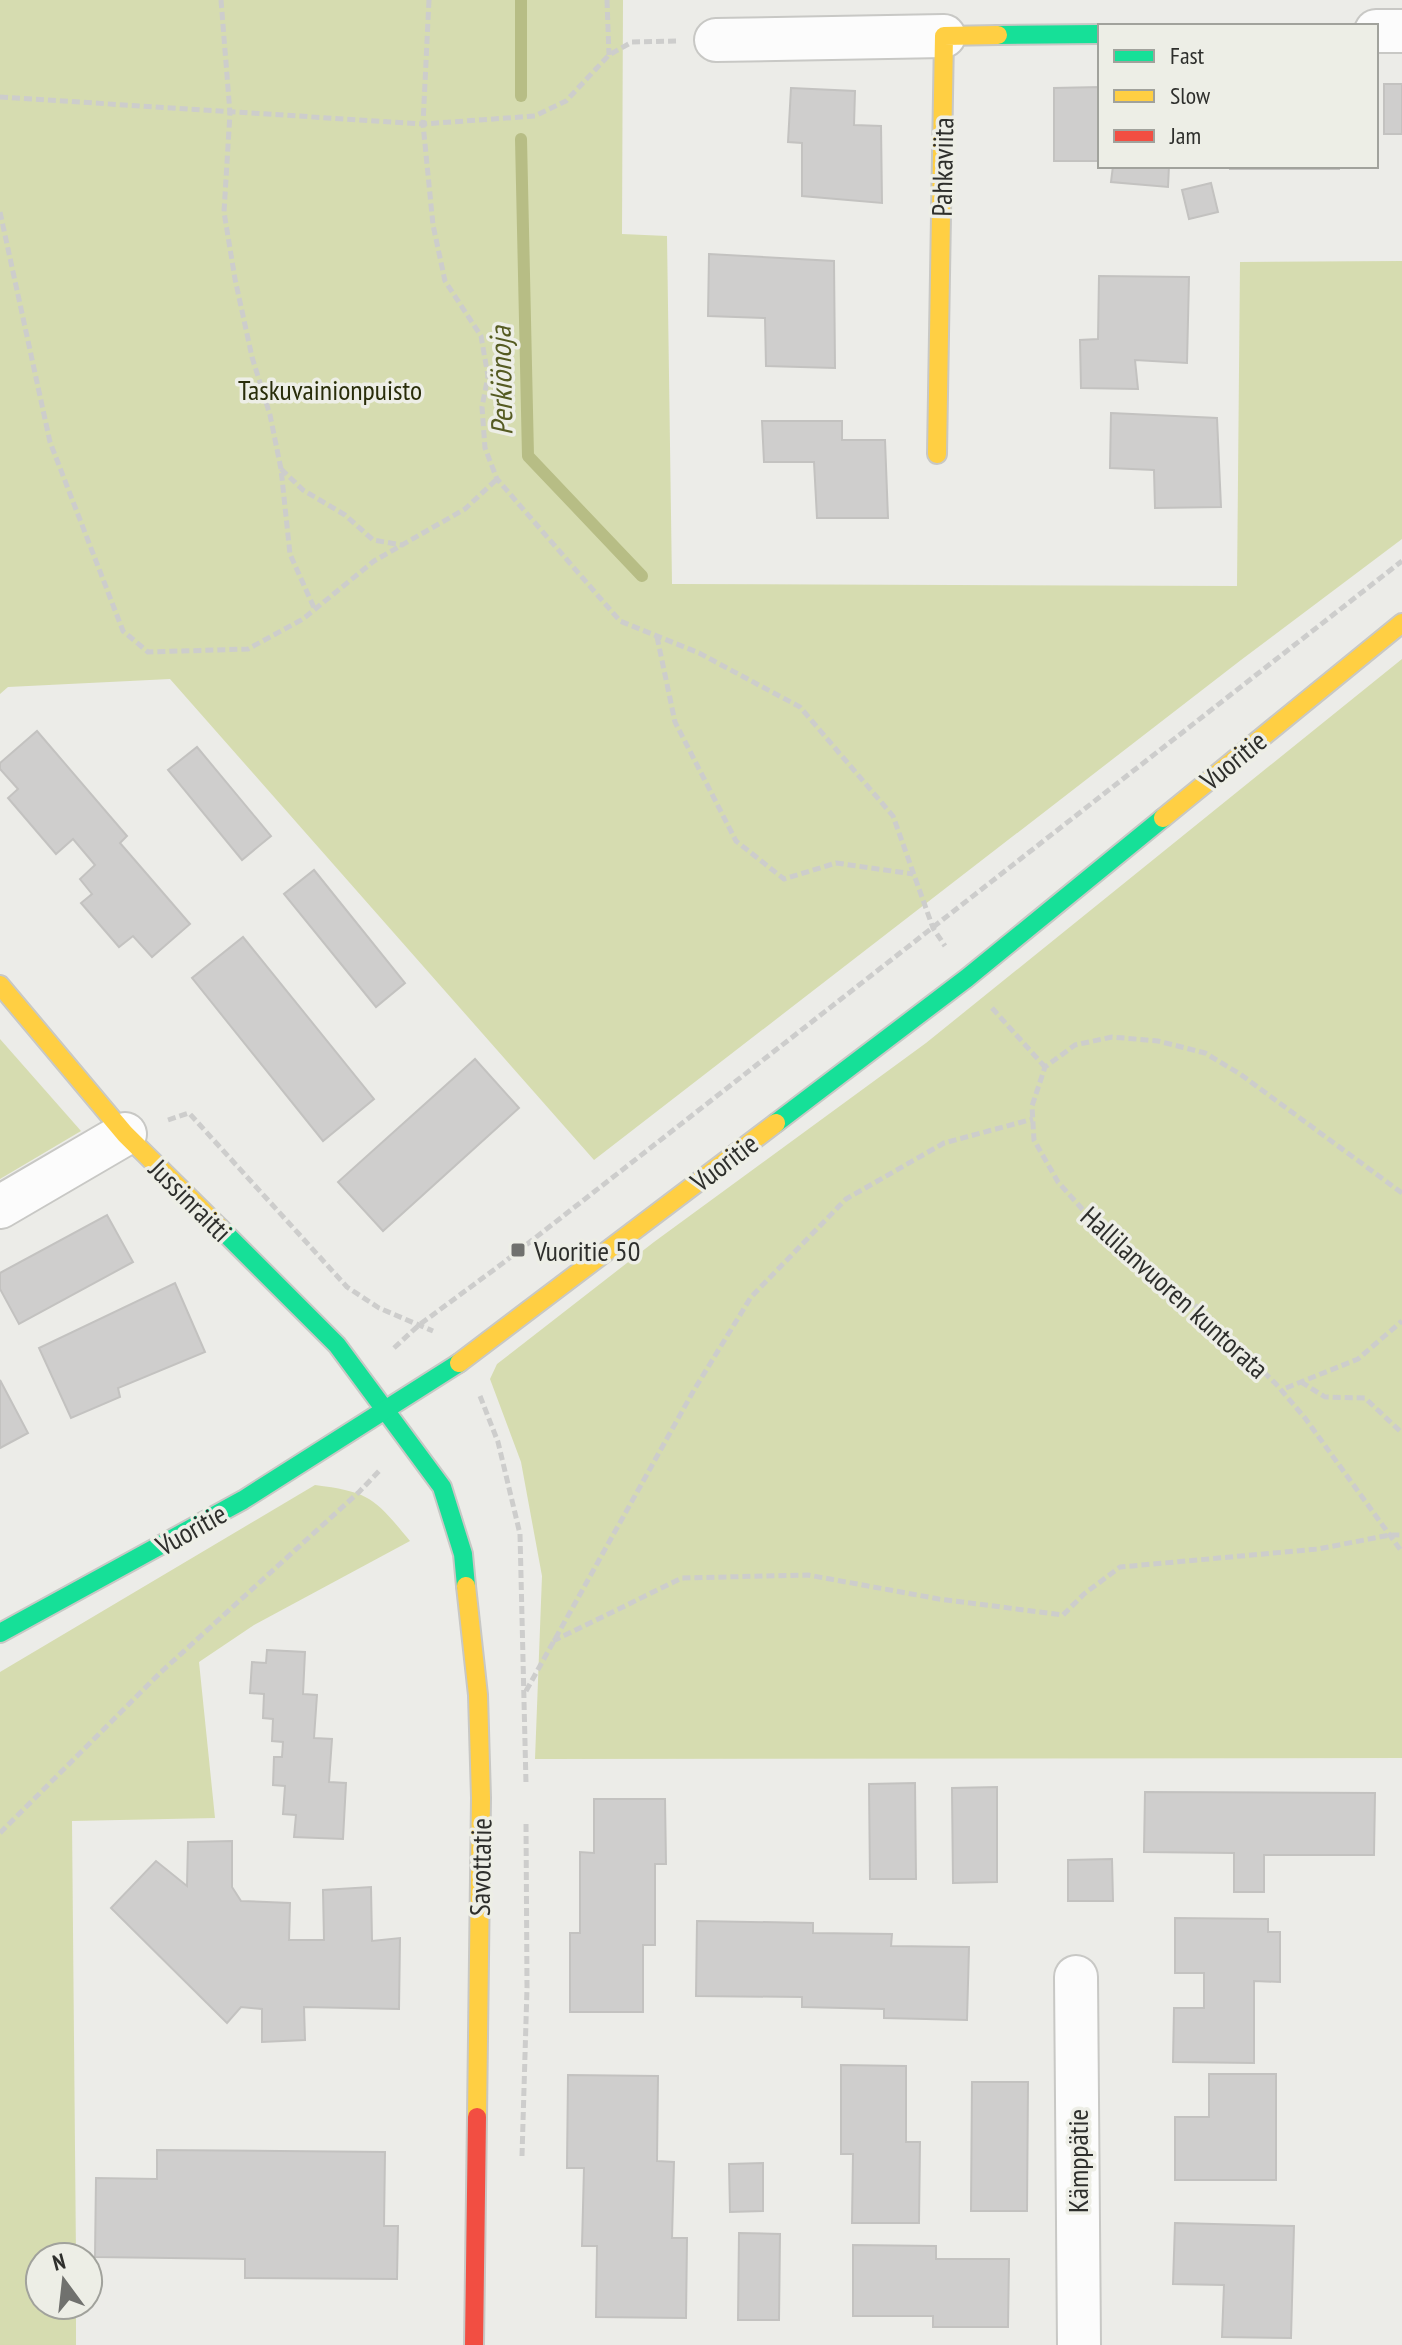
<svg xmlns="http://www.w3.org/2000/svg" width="1402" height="2345" font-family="'PT Sans Narrow',sans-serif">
<rect width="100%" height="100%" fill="#ecece8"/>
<!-- green -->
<g fill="#d6dcb0">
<polygon points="0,0 623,0 622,234 667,236 672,584 1237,586 1240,262 1402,261 1402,539 1241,660 594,1160 170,679 8,687 0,694"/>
<polygon points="1402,659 1402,1758 535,1759 542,1576 521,1462 490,1379 497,1364 654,1242 926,1043"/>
<polygon points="0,1039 81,1131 0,1179"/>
<path d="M315,1485c56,7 60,14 95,56l-156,84 -55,37 16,156 -143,3 4,436h-36v48h36v40h-76v-673z"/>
</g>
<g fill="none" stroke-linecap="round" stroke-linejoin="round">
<!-- stream -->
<g stroke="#b7bd85" stroke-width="12">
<polyline points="521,0 521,96"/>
<polyline points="521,139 528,456 642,576"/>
</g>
</g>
<!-- building -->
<g fill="#cfcecd" stroke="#c3c2c0" stroke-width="2">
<rect x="1384" y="84" width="18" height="50"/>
<polygon points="1100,87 1100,161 1054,161 1054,88"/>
<polygon points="791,88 855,91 854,125 881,126 882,203 802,196 802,143 788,142"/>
<polygon points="1113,166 1169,166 1168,187 1111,182"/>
<rect x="1230" y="166" width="109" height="3"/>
<polygon points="1211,183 1218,212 1189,219 1182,190"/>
<polygon points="709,254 834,261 835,368 766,366 765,318 708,316"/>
<polygon points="1099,276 1189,277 1187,363 1135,360 1138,389 1081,388 1080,340 1098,339"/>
<polygon points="1111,413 1217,418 1221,507 1155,508 1154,470 1110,468"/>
<polygon points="762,421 842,421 842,440 885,440 888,518 817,518 814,462 764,462"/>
<polygon points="37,731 127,836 120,843 190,924 152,957 133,936 119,947 81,903 92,894 80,879 95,865 73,839 56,854 8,798 18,789 0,769 0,763"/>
<polygon points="197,747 271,836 242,860 168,770"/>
<polygon points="314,870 405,983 376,1007 284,894"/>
<polygon points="243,937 374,1099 323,1141 192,978"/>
<polygon points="475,1059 519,1108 383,1231 338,1182"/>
<polygon points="107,1215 133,1262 19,1324 0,1289 0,1273"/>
<polygon points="175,1283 205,1352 118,1388 120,1397 71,1418 39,1348"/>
<polygon points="0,1380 28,1433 0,1448"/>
<polygon points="267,1650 305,1652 303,1694 317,1695 314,1738 332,1739 329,1782 346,1783 343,1839 294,1837 296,1815 283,1814 285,1786 273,1785 274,1757 282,1757 283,1742 272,1741 273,1719 263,1718 264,1694 250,1693 252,1662 266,1663"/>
<polygon points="915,1783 916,1879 870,1879 869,1784"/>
<polygon points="997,1787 997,1882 953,1883 952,1788"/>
<polygon points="1145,1792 1375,1793 1374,1855 1264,1855 1264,1892 1234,1892 1234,1853 1144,1852"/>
<polygon points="594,1799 665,1799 666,1864 655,1864 655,1945 643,1945 643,2012 570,2012 570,1933 580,1933 580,1852 594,1853"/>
<polygon points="232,1841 232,1887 241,1901 290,1903 289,1940 324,1940 323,1890 371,1887 372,1941 400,1938 399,2009 304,2007 305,2040 262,2042 262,2009 241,2007 227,2023 111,1908 156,1861 187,1886 188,1842"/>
<polygon points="1112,1859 1113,1901 1068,1901 1068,1860"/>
<polygon points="1175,1918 1268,1919 1268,1932 1280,1932 1280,1982 1254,1981 1254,2063 1173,2062 1174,2008 1204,2008 1204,1973 1175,1973"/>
<polygon points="697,1921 813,1923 813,1933 892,1934 891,1946 969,1947 967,2020 884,2018 884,2009 802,2007 802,1997 696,1996"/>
<polygon points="841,2065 906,2066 906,2142 920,2142 919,2223 852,2223 853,2154 841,2154"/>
<polygon points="1209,2074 1276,2074 1276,2180 1175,2180 1175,2117 1209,2117"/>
<polygon points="568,2075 658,2076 657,2161 674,2162 672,2238 687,2238 686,2318 596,2317 597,2246 582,2246 584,2168 567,2168"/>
<polygon points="972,2082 1028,2082 1027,2211 971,2211"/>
<polygon points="157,2150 385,2152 384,2226 398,2226 397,2279 245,2278 245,2259 95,2257 96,2178 157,2179"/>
<polygon points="763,2163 763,2211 730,2212 729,2164"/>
<polygon points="1175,2223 1294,2226 1291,2338 1222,2337 1224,2285 1173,2284"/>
<polygon points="739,2233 780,2234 779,2320 738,2320"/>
<polygon points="853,2245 936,2246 936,2259 1009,2259 1008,2327 933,2327 933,2316 853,2316"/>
</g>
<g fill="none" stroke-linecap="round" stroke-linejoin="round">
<!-- street casing -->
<g stroke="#c8c8c5" stroke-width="46">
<g id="street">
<polyline points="1376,31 1402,31"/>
<polyline points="716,40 944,36"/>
<polyline points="0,1207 125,1134"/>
<polyline points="1076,1977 1079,2345"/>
</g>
</g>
<!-- fast casing -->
<g stroke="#c8c8c5" stroke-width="22">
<g id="fast">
<polyline points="998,35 1100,34"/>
<polyline points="776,1123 967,978 1163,818"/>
<polyline points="221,1229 337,1345 442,1487 463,1554 466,1586"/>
<polyline points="0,1633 243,1500 459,1363"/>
</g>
</g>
<!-- slow casing -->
<g stroke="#c8c8c5" stroke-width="22">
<g id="slow">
<polyline points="937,454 944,36 998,35"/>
<polyline points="1163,818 1402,623"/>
<polyline points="0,985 125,1134 221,1229"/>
<polyline points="459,1363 776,1123"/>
<polyline points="466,1586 478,1695 481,1798 477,2117"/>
</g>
</g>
<!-- jam casing -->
<g stroke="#c8c8c5" stroke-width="22">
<polyline id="jam" points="474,2345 477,2117"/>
</g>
<!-- path -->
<g stroke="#cdcdcc" stroke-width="5" stroke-dasharray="8 4" stroke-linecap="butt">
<polyline points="221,0 230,113 224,212 235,279 252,357 270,415 281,469 290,554 315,610"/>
<polyline points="429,0 423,124 433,225 445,281 481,336 488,376 482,407 485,448 497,479 620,621 699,653 800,707 893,816 933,928 945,946"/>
<polyline points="607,0 609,55"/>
<polyline points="0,97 423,124 535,116 566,101 609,55 632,42 679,41"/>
<polyline points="0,212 50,442 123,631 148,652 248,649 303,619 374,561 465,509 497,479"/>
<polyline points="281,469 303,490 345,515 373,540 402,545"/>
<polyline points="657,637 675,722 736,841 784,879 836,863 913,874"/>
<polyline points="992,1008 1045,1067"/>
<polyline points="168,1120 189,1113 347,1287 379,1308 433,1331"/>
<polyline points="1402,1193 1240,1074 1205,1053 1158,1041 1112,1037 1075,1045 1045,1067 1032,1106 1034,1140 1058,1182 1110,1240 1193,1303 1276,1384 1305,1418 1402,1552"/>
<polyline points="394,1348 419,1325 503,1263 1402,561"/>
<polyline points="1301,1382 1325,1397 1365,1398 1402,1433"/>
<polyline points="1286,1388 1358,1359 1402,1321"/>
<polyline points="480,1396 498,1442 520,1534 526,1784"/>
<polyline points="553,1641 682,1578 808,1575 939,1599 1063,1615 1084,1594 1120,1567 1318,1549 1390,1535 1402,1535"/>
<polyline points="526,1691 694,1390 751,1297 846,1199 944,1143 1033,1119"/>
<polyline points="0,1833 160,1673 359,1492 380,1470"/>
<polyline points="522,2156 527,1988 526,1822"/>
</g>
<!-- street -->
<use href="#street" stroke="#fcfcfc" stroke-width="42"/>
<!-- fast -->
<use href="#fast" stroke="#16e098" stroke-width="18"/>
<!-- slow -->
<use href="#slow" stroke="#ffcf43" stroke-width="18"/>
<!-- jam -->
<use href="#jam" stroke="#f24e42" stroke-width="18"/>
</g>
<!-- markers -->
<rect fill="#70716e" stroke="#edeee6" stroke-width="3" x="510" y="1242" width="16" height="16" rx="4"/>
<g text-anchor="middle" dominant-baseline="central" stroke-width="7" stroke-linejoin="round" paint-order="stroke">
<!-- street labels -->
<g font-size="28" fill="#2e2f2c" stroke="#edeee6">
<text transform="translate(942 167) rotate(-89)">Pahkaviita</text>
<text transform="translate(1233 760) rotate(-39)">Vuoritie</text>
<text transform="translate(724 1162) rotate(-37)">Vuoritie</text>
<text transform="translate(191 1200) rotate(45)">Jussinraitti</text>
<text transform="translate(1175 1292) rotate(42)">Hallilanvuoren kuntorata</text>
<text transform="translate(191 1529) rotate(-29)">Vuoritie</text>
<text transform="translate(480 1867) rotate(-89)">Savottatie</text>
<text transform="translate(1077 2161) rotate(-90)">Kämppätie</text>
</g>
<!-- park labels -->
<g font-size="28" fill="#292d0a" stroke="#edeee6">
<text x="330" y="389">Taskuvainionpuisto</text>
</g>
<!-- poi labels -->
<g font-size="28" fill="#2e2f2c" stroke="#edeee6" text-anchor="start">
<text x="534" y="1250">Vuoritie 50</text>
</g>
<!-- water labels -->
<g font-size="30" font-style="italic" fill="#555b22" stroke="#edeee6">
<text transform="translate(500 381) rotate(-91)">Perkiönoja</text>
</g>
</g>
<!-- legend -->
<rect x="1098" y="24" width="280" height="144" fill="#edeee6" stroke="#a1a29c" stroke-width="2"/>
<rect x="1114" y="50" width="40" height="12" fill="#16e098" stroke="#a1a29c" stroke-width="2"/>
<text x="1170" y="64" font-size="24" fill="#2e2f2c">Fast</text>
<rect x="1114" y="90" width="40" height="12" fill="#ffcf43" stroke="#a1a29c" stroke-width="2"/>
<text x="1170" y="104" font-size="24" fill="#2e2f2c">Slow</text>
<rect x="1114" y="130" width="40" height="12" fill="#f24e42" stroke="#a1a29c" stroke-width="2"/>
<text x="1170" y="144" font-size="24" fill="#2e2f2c">Jam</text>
<!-- north arrow -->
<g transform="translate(64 2281) rotate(345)"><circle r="38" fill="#edeee6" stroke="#a1a29c" stroke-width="2"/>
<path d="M0-6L14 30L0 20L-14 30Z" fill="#70716e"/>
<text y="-12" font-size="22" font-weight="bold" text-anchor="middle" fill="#2e2f2c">N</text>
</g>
</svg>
